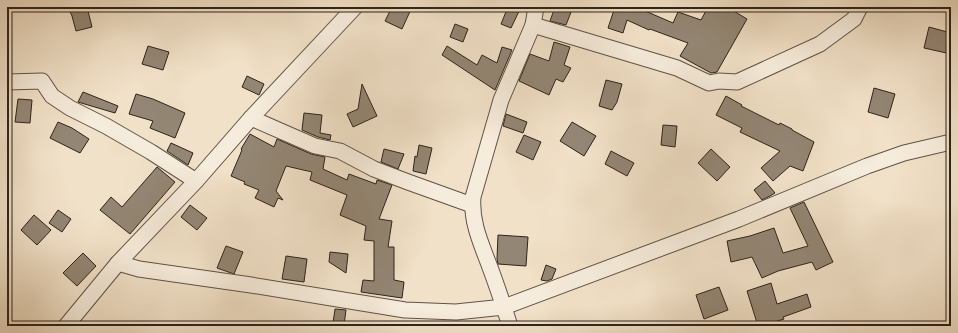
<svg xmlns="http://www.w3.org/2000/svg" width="958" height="333" font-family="Cardo,serif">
<rect width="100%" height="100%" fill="#f1e1c8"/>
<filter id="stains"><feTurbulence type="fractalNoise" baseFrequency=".005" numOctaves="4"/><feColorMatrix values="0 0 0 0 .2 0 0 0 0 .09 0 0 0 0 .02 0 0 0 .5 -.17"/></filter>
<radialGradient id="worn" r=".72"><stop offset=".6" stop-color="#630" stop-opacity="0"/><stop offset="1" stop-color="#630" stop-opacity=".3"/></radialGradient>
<!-- building -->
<g fill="#938674" stroke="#2d241a">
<polygon points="68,7 87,7 92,27 76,31 72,16"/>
<polygon points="392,7 412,7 402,29 385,21"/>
<polygon points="508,7 521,7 511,28 501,24"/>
<polygon points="555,7 573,7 566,25 550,21"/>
<polygon points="615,7 636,7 673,23 678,12 701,20 708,7 727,7 747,19 717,72 711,73 680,56 688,43 650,29 649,30 627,20 623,33 608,28"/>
<polygon points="455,24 468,29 463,42 450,37"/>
<polygon points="929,27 951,33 951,54 924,48"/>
<polygon points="554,42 570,47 564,65 571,68 563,82 556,79 549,95 519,81 530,54 549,61"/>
<polygon points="148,46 169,52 163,70 142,64"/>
<polygon points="447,46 477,65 482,55 497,63 502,47 512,50 495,90 442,55"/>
<polygon points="247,76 264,84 259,95 242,87"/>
<polygon points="606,80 622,84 617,102 612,110 599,106"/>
<polygon points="362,84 377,116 353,127 347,114 358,109"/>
<polygon points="874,88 895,94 888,118 868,112"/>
<polygon points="83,92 118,106 115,113 78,102"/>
<polygon points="136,94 153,99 185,113 175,138 150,128 153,121 129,114"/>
<polygon points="726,96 742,105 741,106 779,125 780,123 792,129 792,130 814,142 803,171 790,166 773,181 761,168 780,151 740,132 742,128 716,115"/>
<polygon points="18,99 32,100 30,123 15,122"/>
<polygon points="304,113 322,115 320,133 331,135 330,140 318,137 302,130"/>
<polygon points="506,114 527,122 523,133 503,126"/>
<polygon points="58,122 72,128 89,139 80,153 50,138"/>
<polygon points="572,122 596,136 584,156 560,141"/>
<polygon points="663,125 677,126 675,147 661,145"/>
<polygon points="250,134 274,147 277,139 311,154 325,157 323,169 347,180 349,174 376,184 377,180 392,185 379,219 392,221 388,247 394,247 394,280 404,282 402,298 361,292 363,280 374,281 374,241 364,240 366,226 340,215 347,195 310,180 312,172 286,166 276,191 283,200 278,198 274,207 255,198 259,190 244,184 245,182 231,176 242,150 241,149"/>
<polygon points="524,135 541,142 533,160 516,152"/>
<polygon points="171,143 193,153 188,165 167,151"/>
<polygon points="419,145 432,148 426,174 413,171 415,156 417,157"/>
<polygon points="384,149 404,154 398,169 381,162"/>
<polygon points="711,149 730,167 717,181 698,163"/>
<polygon points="611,151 634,163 627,176 605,164"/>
<polygon points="157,167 175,182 130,234 100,210 111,197 122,207"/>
<polygon points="765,181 775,193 770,196 762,200 754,190"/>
<polygon points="804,202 833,262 816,270 812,262 778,271 762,278 752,257 731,262 727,241 750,236 774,228 783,253 808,246 790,208"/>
<polygon points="190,205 207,218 197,230 181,217"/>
<polygon points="58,210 71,219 62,232 49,223"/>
<polygon points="34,215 51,230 37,245 21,230"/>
<polygon points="498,235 528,237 526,266 498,264 497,259"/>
<polygon points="226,246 243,252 234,274 217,268"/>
<polygon points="330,252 348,254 346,273 329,262"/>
<polygon points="83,253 96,266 77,286 63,273"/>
<polygon points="286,256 307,259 304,282 282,279"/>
<polygon points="546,265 556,269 552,279 547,281 541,280"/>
<polygon points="771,283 777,304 807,294 811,307 783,317 784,319 771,323 772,326 758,326 747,291"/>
<polygon points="719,287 728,310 704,319 696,295"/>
<polygon points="335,309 346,310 344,325 333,323"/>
</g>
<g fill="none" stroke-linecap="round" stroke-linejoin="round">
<!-- minor casing -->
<g stroke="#5e5346" stroke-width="17">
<g id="minor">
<polyline points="533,25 677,68 709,83 719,81 737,82 820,44 854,19 860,7"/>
<polyline points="7,82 42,81 52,96 70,108 106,126 151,152 196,181"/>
<polyline points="251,118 315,146 340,151 374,169 408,182 472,205"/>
<polyline points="118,263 139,269 251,285 405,310 456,312 504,307 739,219 867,166 904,153 951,142"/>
<polyline points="66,326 118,263 196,181 251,118 355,7"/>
<path d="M510,326c-7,-22 -14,-43 -22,-64 -8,-21 -17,-41 -15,-65l28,-97 32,-75 3,-18"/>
</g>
</g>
<!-- minor -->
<use href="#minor" stroke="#f6ecdb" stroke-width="15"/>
</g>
<!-- margin -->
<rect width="958" height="333" fill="none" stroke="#f1e1c8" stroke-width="24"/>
<rect x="8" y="8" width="942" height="317" fill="none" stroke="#2d241a" stroke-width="2"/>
<rect x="12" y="12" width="934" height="309" fill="none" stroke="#2d241a"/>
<rect width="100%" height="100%" filter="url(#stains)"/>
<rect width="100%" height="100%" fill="url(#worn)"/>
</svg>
